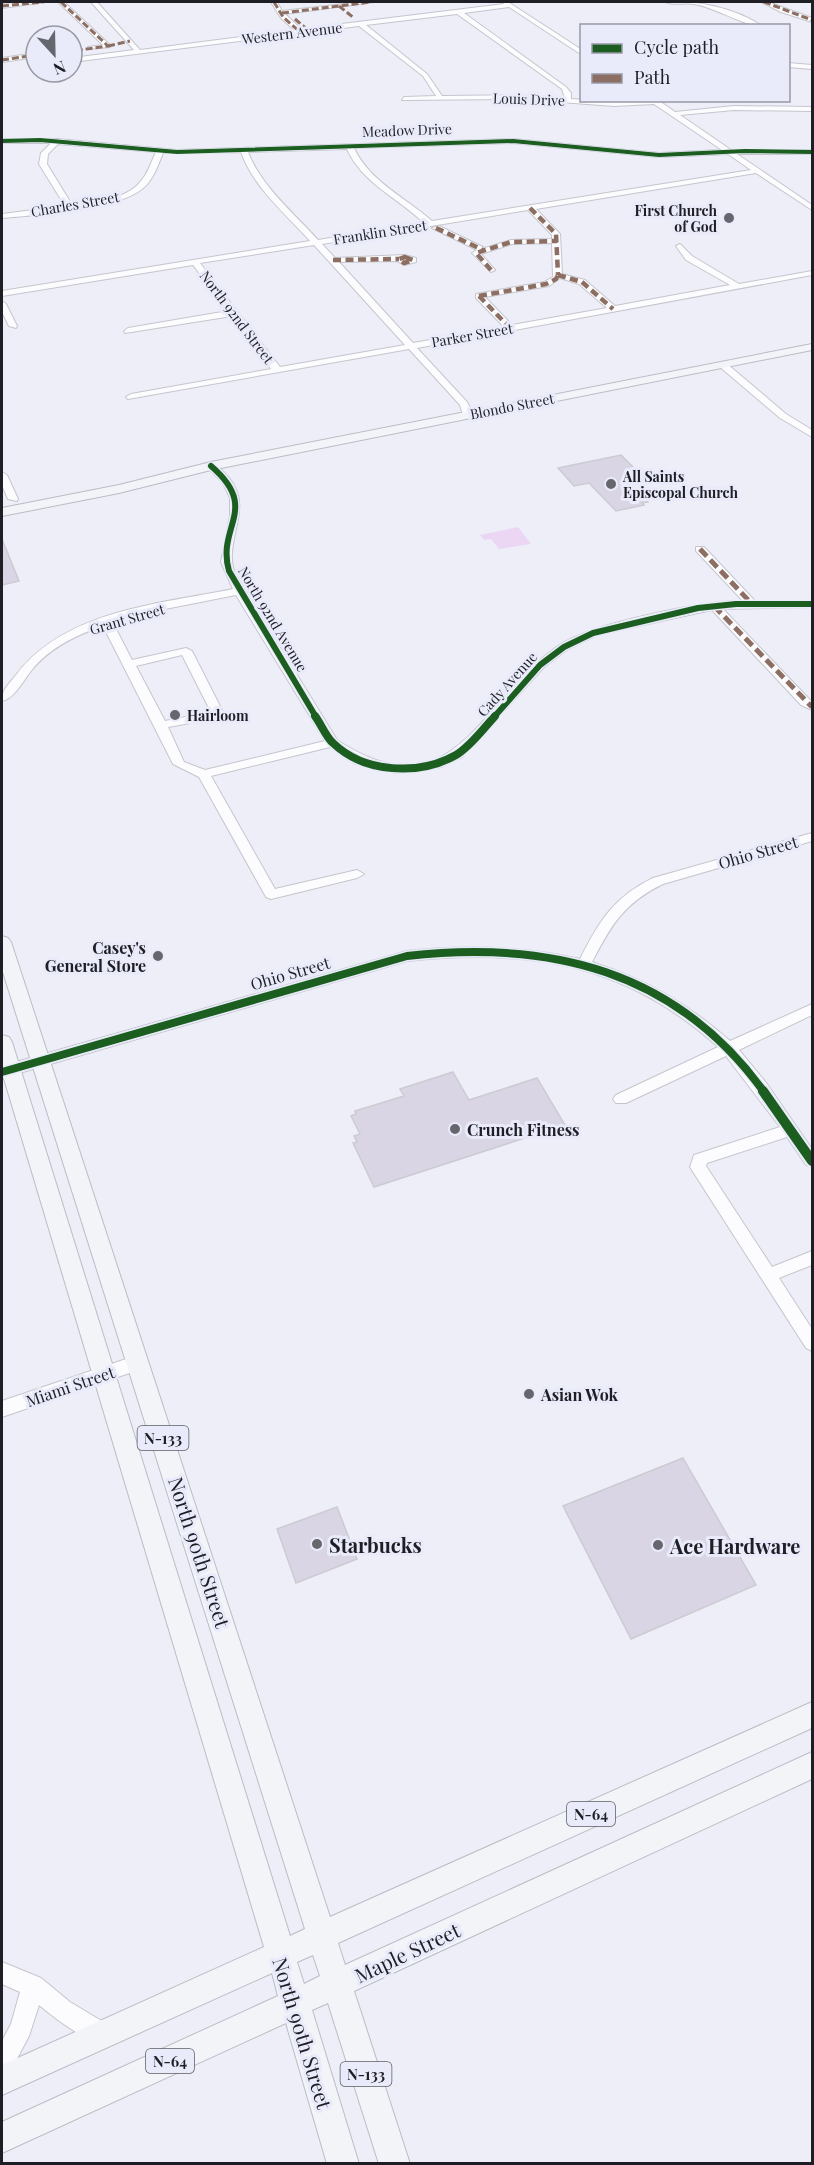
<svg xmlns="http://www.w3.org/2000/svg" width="814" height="2165" font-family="'Playfair Display',serif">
<rect width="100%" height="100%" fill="#edeef7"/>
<!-- green -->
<polygon fill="#ebd6f3" points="518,527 531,544 499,549 491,539 484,540 480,535"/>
<!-- building -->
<g fill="#d9d5e4" stroke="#cccbd2" stroke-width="1.5">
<polygon points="621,455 639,473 623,476 648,502 642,503 644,505 616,511 589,483 574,486 558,468"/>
<polygon points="2,539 19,581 2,585"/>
<polygon points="453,1072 469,1100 537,1078 565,1125 374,1187 353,1143 357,1142 354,1136 360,1134 351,1116 356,1114 355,1111 404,1096 400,1089"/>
<polygon points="683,1458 756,1585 631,1639 563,1506"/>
<polygon points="337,1507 357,1559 296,1583 277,1529"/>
</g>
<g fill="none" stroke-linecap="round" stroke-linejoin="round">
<!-- minor casing -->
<g stroke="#c5c6cd" stroke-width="2">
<g id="minor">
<polygon points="30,2 46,2 2,8 2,4"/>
<polygon points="58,2 64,2 110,45 110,47 88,49 88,47 103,45"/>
<path d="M91,2h6l43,48 154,-20 -13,-12 -10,-16h6l5,9 79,-9h13l-89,12 16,15 203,-25 -2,-2h6l74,48v5l-73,-48 -45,6 102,74 5,6v6l43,3 44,-2 17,12 59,-6 78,1v4l-78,-1 -54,5 51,35h81v4h-75l75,51v5l-56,-37 -220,36 24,25 2,40 23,6 30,26 115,-21 -44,-25 -10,-14 4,-2 12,12 47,28 73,-13v4l-395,73 50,54 6,13 -5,3 -5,-3 -3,-10 -51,-56 -281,50 -2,-2 5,-3 140,-25 -39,-53 -107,17 -1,-2 4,-3 100,-17 -35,-46 -191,31v-5l308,-50c-24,-27 -57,-54 -69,-89l-78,1c-5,12 -10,28 -21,36 -26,21 -106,26 -140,29v-4l63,-8 -26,-42 2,-11 10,-10h-49v-4h55l120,11 336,-11 146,14 63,-3 -68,-46 -40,2 -94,-7 -118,1 2,-3 32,-1 -13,-20 -64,-50 -287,36v-4l62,-8zM457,14l105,75 3,9 -45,-3 -78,1 -15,-22 -61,-49zM513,143l146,14 69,-3 23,16 -319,51c-26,-23 -63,-40 -78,-73zM58,144l98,8c-5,10 -8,22 -16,30 -14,18 -47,20 -68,23l-25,-41 1,-10zM347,149c15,34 51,49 77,74l-106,17c-24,-27 -57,-54 -70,-88zM528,210l24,25v4l-41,1 -26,8 -46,-22 -7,2 45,22 -5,3 19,19 4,-2 -14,-16 31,-10 40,-1 1,34 -9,5 -68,12v4l28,29 -91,16 -74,-81 58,-1 7,4 12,-3v-4l-11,-3 -70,3 -13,-14zM314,245l91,100 -125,22 -80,-104zM560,278l19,6 28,24 -95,17 -27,-28 64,-11z"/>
<path d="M666,2c31,-2 69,6 96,24 -19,0 -47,-19 -68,-22 -9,-2 -20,2 -28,-2z"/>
<polygon points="761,2 768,2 812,18 812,22 781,12"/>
<polygon points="36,53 36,57 2,62 2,58"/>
<polygon points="788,63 812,65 812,69 788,67"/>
<polygon points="2,301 6,304 17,326 16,328 9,326 2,312"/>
<polygon points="720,363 726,363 786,414 812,430 812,437 780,418 720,367"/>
<path d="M211,463c7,3 13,9 18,15 26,31 -7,63 6,96l102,166c118,77 142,-40 221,-94 33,-23 144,-45 185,-45l-47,-50v-4h8l51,54h57v6l-89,2 89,93v8l-11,-5 -89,-95 -115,25 -29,14 -24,18 -82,90 -21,10 -45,6 -42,-10 -24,-16 -119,29 64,113 82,-19 7,4 -7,4 -86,21 -5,-2 -67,-120 -26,-13 -70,-138c-27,9 -54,22 -72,45 -8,10 -17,28 -29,30 0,-12 7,-17 14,-26 49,-65 144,-71 217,-86l-12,-27 9,-46v-18l-7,-15 -17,-17zM236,595l89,146 -120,29 -21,-8 -16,-35 50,-9 6,-4 -32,-63 -6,-3 -54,12 -19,-37 52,-14zM182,655l29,57 -46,9 -29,-55z"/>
<polygon points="2,472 7,475 18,499 17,501 8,499 2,485"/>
<path d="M812,833v8l-149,43c-39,19 -52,41 -71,78 55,18 95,41 138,79l82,-37v11l-73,35 28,34 45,65v18l-6,-2 -19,-28 -80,26 -1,3 66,101 40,-16v14l-33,13 33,51v22l-6,-3 -116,-181 4,-12 86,-28 -54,-71 -100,47h-10l-3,-4 3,-4 102,-48c-93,-84 -190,-99 -311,-86l-405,117v-12l405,-115c59,-6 115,-5 173,8 19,-38 34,-62 73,-81z"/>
<polygon points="138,1355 144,1358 147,1363 144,1368 2,1417 2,1401"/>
<path d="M2,1962l39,16 29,24 40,24 4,8 -4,8 -8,4c-23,-10 -44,-25 -63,-41l-10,31 -19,36 -8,3v-34l9,-17 9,-32 -18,-8z"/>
</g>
</g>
<!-- major casing -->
<g stroke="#babdc6" stroke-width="2">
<g id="major">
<polygon points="812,344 812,350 211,470 119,493 2,516 2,508 119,485 211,462"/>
<path d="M2,936l6,2 3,4 319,975 482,-215v26l-474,215 7,22 467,-213v27l-458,212 56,173h-31l-51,-161 -16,7 47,154h-32l-41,-141 -284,130v-31l276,-126 -6,-23 -270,122v-30l262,-118 -262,-875v-37l7,2 3,5 278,894 15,-7 -303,-960zM313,1955l7,21 -16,8 -7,-22z"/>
</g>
</g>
<!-- minor -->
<use href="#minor" fill="#fcfcfe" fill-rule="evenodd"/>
<!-- major -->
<use href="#major" fill="#f2f4f8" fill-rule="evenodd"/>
<!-- quiet-far2 -->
<g stroke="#8d6e63" stroke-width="3" stroke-dasharray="7 3" stroke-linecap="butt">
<polyline points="61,2 108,46 72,51"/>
<polyline points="274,2 283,17 300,32"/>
<polyline points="764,2 812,20"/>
<polyline points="2,6 43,2"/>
<polyline points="339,6 354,18"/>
<polyline points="282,13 371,2"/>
<polyline points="295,19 309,31"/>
<polyline points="108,46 130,41"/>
<polyline points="2,60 36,55"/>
</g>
<!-- quiet-far1 -->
<g stroke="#8d6e63" stroke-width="4.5" stroke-dasharray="8 4.5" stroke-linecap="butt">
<polyline points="530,208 556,234 558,275"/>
<polyline points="436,228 483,250"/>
<polygon points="405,257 413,260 404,263 399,259"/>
<polyline points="333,260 399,259"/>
<polyline points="491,270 476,253 511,242 557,241"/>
<polyline points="558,275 582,282 613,309"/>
<polyline points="479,296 546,284 556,279 558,275"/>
<polyline points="479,296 510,328"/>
</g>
<!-- quiet -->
<g stroke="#8d6e63" stroke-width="5" stroke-dasharray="10 5" stroke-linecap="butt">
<polyline points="700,549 752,604"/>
<polyline points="714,606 812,707"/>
</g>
<!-- cycleway-far3 casing -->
<g stroke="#e9ebfb" stroke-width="5">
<polyline id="cycleway-far3" points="2,141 40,140 177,152 513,141 659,155 745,151 812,152"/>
</g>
<!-- cycleway-far2 casing -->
<g stroke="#e9ebfb" stroke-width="9">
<g id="cycleway-far2">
<path d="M211,466c50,43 5,60 18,105l87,146"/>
<polyline points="494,717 540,665 564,647 593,633 698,608 736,604 812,604"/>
</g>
</g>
<!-- cycleway-far1 casing -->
<g stroke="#e9ebfb" stroke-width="11">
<g id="cycleway-far1">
<path d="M315,716c6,8 11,21 18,27 31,30 86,33 123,12 14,-8 28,-27 39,-39"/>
<path d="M2,1072l405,-116c143,-16 269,14 357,136"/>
</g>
</g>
<!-- cycleway casing -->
<g stroke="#e9ebfb" stroke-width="14">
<polyline id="cycleway" points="763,1091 812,1161"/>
</g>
<!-- cycleway-far3 -->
<use href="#cycleway-far3" stroke="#1b5e20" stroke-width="4"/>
<!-- cycleway-far2 -->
<use href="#cycleway-far2" stroke="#1b5e20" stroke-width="6"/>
<!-- cycleway-far1 -->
<use href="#cycleway-far1" stroke="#1b5e20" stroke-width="8"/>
<!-- cycleway -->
<use href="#cycleway" stroke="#1b5e20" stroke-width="10"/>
</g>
<!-- markers -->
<g fill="#66676e" stroke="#e9ebfb" stroke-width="2">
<circle cx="729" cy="218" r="6"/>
<circle cx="611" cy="484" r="6"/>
<circle cx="175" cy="715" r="6"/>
<circle cx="158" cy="956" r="6"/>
<circle cx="455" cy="1129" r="6"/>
<circle cx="529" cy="1394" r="6"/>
<circle cx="317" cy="1544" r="6"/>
<circle cx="658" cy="1545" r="6"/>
</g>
<g text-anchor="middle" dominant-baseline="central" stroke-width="6" stroke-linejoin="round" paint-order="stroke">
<!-- far-street labels -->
<g font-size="14" fill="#1e1e24" stroke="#e9ebfb">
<text transform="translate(292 33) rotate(-7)">Western Avenue</text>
<text transform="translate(529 99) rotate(2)">Louis Drive</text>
<text transform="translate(407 130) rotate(-2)">Meadow Drive</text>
<text transform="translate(75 204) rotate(-10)">Charles Street</text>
<text transform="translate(380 232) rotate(-9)">Franklin Street</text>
<text transform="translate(237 317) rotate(53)">North 92nd Street</text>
<text transform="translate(472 335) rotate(-10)">Parker Street</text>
<text transform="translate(512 406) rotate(-11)">Blondo Street</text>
<text transform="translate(127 619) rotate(-16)">Grant Street</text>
<text transform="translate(273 619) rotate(59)">North 92nd Avenue</text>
<text transform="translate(507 684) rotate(-48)">Cady Avenue</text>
</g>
<!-- far-poi labels -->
<g font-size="14" font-weight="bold" fill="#1e1e24" stroke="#e9ebfb" text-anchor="start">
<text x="717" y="210" text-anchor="end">First Church<tspan x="717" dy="16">of God</tspan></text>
<text x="623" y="476">All Saints<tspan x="623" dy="16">Episcopal Church</tspan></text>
<text x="187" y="715">Hairloom</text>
</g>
<!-- shield labels -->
<g fill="#e9ebfb" stroke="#5b5c64" stroke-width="1.5">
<rect x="137.5" y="1426" width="51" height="24" rx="4.5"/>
<rect x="567" y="1802" width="48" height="24" rx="4.5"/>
<rect x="146" y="2049" width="48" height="24" rx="4.5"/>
<rect x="340.5" y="2062" width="51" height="24" rx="4.5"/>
</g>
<g font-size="15" font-weight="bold" fill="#1e1e24">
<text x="163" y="1438">N-133</text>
<text x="591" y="1814">N-64</text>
<text x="170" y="2061">N-64</text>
<text x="366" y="2074">N-133</text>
</g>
<!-- street labels -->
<g font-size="16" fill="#1e1e24" stroke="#e9ebfb">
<text transform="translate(758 852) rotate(-16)">Ohio Street</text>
<text transform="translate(290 973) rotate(-16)">Ohio Street</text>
<text transform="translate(70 1386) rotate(-19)">Miami Street</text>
</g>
<!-- poi labels -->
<g font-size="16" font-weight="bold" fill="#1e1e24" stroke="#e9ebfb" text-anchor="start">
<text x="146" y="947" text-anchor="end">Casey's<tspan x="146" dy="18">General Store</tspan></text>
<text x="467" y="1129">Crunch Fitness</text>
<text x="541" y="1394">Asian Wok</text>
</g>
<!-- near-poi labels -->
<g font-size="20" font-weight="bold" fill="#1e1e24" stroke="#e9ebfb" text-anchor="start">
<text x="329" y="1544">Starbucks</text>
<text x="670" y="1545">Ace Hardware</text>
</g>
<!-- near-street labels -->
<g font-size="20" fill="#1e1e24" stroke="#e9ebfb">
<text transform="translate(200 1552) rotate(72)">North 90th Street</text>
<text transform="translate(407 1952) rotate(-25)">Maple Street</text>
<text transform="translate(303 2033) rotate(73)">North 90th Street</text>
</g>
</g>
<!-- border -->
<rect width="814" height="2165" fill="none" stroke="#1e1e24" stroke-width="6"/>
<!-- legend -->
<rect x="580" y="24" width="210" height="78" fill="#e9ebfb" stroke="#9899a5" stroke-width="1.5"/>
<rect x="592" y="44" width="30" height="9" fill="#1b5e20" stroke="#9899a5" stroke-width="1.5"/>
<text x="634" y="54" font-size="18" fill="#1e1e24">Cycle path</text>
<rect x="592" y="74" width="30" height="9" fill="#8d6e63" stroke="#9899a5" stroke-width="1.5"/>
<text x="634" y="84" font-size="18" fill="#1e1e24">Path</text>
<!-- north arrow -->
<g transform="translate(54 54) rotate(158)"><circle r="28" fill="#e9ebfb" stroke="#9899a5" stroke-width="1.5"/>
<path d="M0-4.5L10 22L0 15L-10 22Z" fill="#66676e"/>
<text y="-9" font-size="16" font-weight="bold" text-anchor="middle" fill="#1e1e24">N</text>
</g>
</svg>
